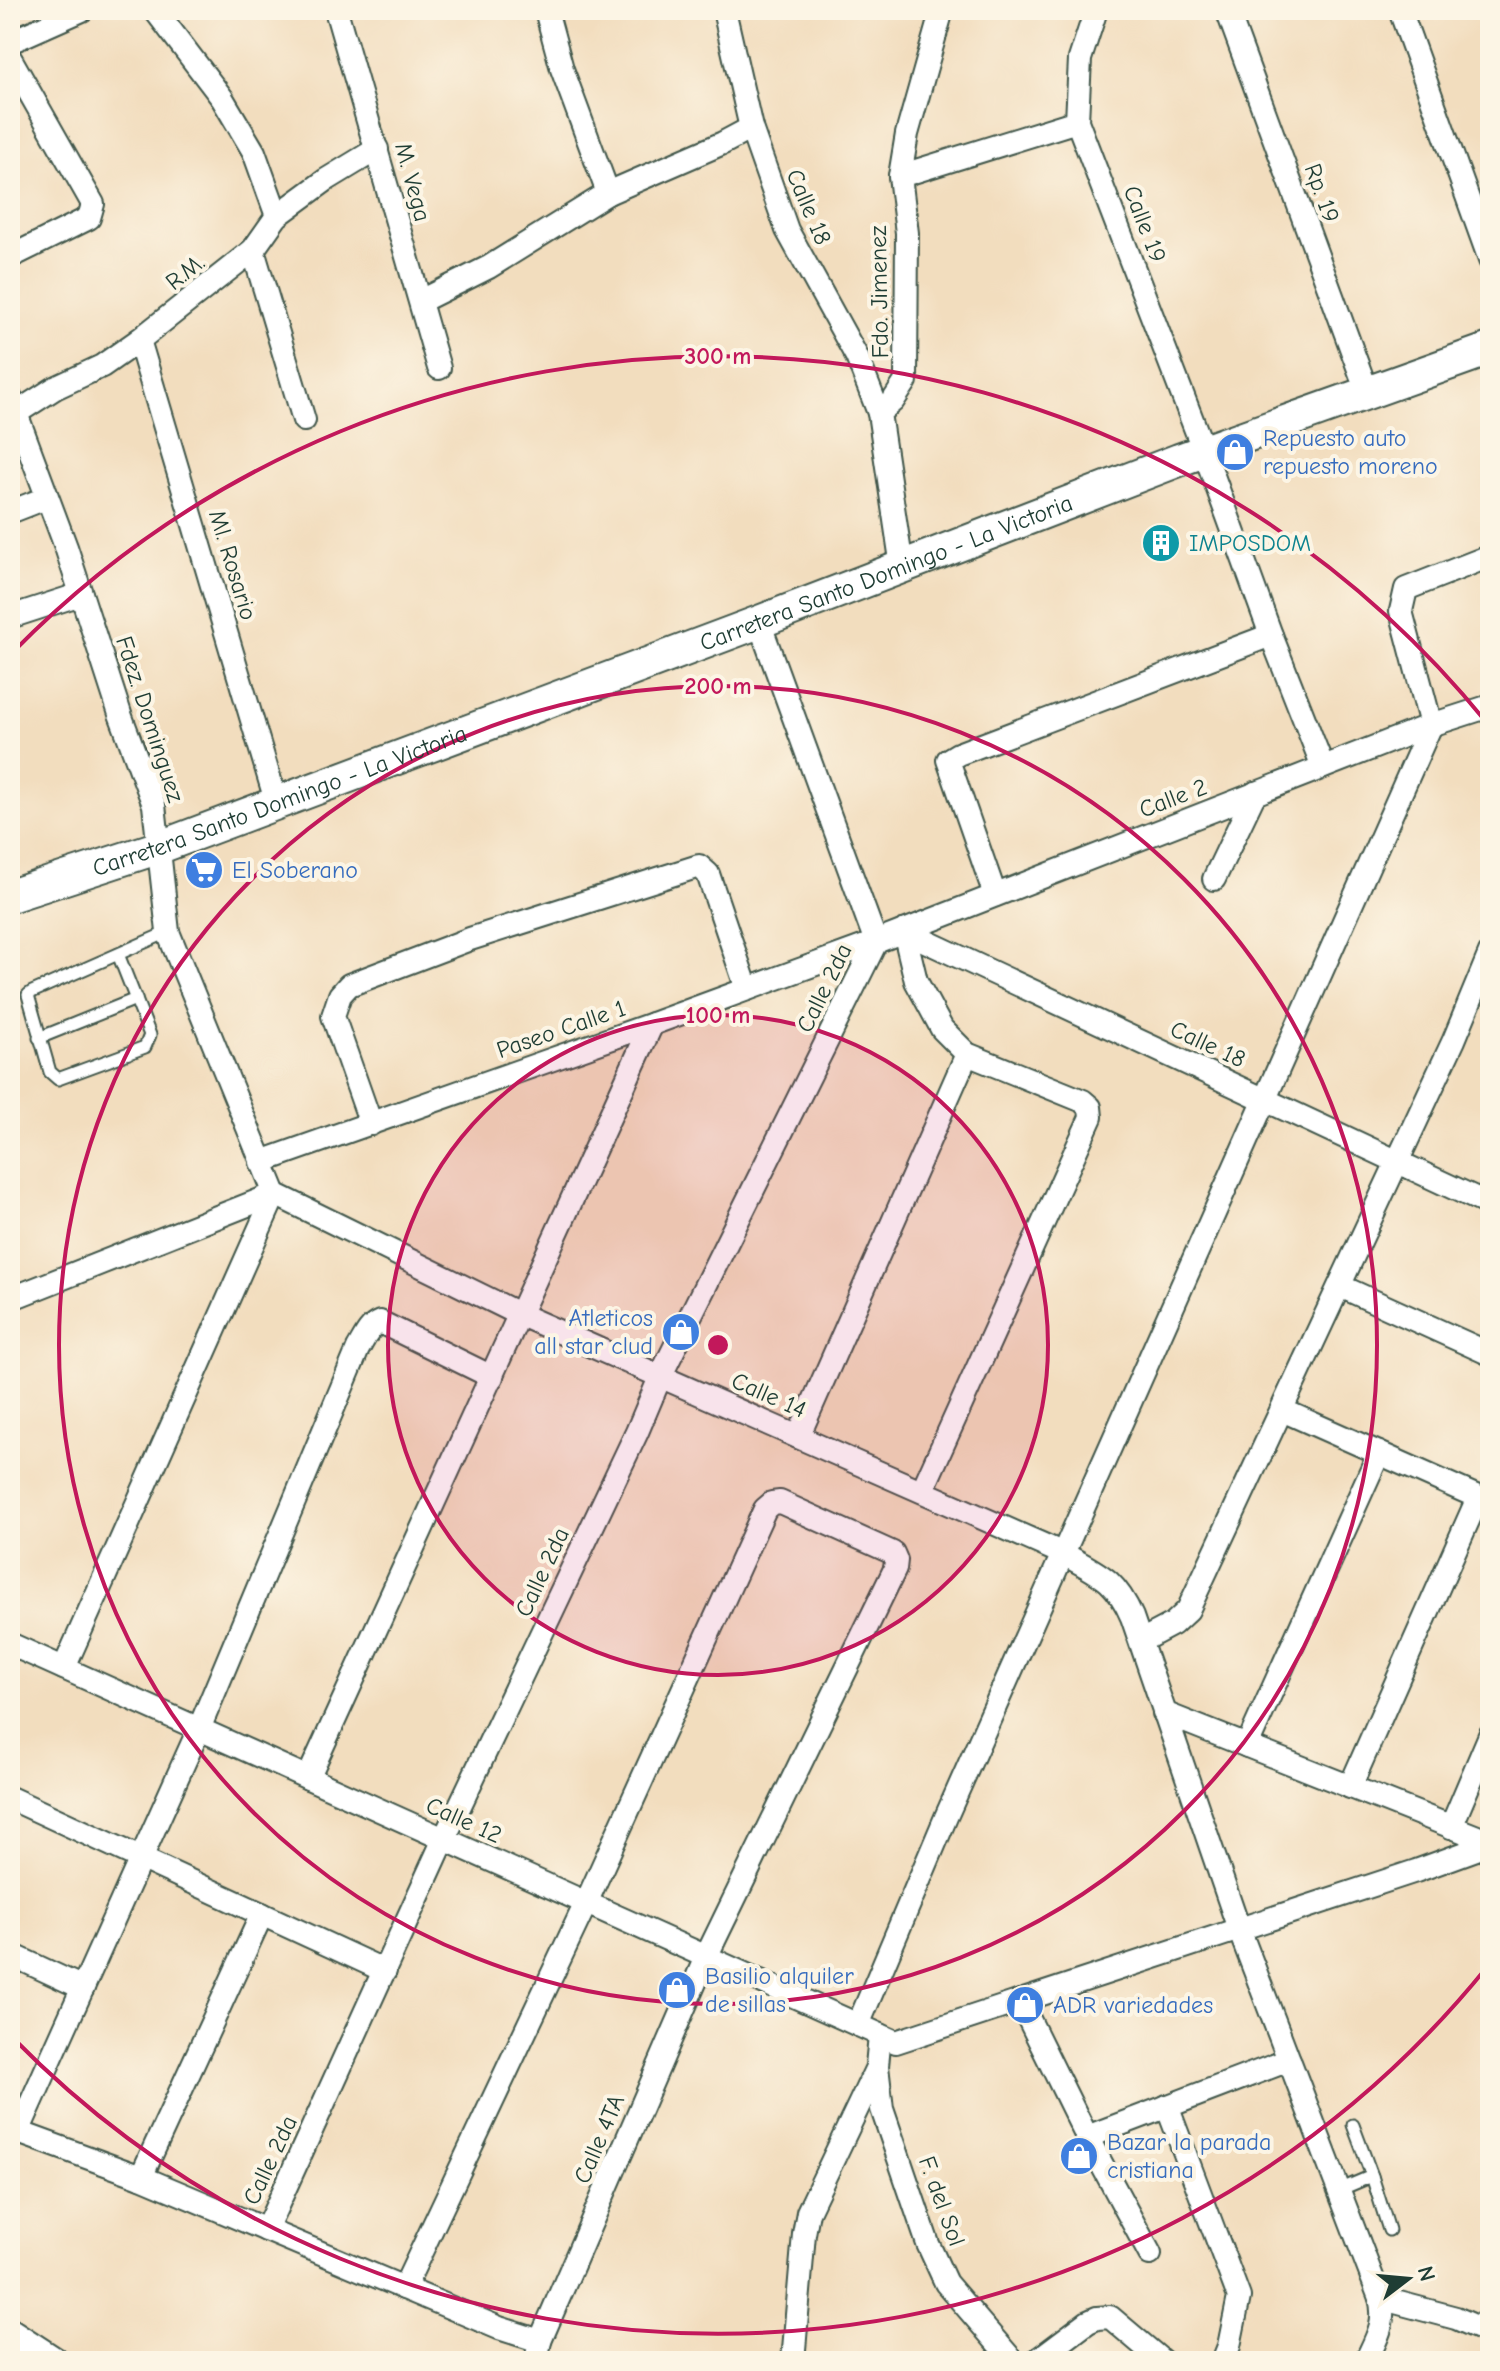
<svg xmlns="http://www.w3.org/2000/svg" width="1500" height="2371" font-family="'Comic Neue',sans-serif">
<rect width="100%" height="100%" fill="#fcf5e5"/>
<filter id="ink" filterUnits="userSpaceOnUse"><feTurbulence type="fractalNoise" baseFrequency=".0125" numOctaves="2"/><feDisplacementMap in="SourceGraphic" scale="16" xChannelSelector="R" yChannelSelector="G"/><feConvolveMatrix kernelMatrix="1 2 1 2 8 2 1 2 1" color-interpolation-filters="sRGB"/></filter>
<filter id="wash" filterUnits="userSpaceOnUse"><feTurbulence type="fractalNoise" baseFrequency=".006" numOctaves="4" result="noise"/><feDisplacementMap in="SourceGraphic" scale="32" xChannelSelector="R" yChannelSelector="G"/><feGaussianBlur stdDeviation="1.8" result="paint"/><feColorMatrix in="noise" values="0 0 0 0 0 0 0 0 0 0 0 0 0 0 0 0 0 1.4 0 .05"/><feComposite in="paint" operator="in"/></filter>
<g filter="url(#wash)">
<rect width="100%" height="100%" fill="#f2ddbe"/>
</g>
<g filter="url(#ink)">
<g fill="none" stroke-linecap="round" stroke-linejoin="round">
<!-- lane casing -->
<g stroke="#3f5549" stroke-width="15">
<g id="lane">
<polyline points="118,954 150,1035 145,1047 58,1079 50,1072 28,995 32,992 168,932"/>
<polyline points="39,1038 136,999"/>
<polyline points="1372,2176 1389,2230"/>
<polyline points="1339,2190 1372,2176 1353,2125"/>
</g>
</g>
<!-- street casing -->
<g stroke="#3f5549" stroke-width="26">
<g id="street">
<polyline points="155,10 222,98 254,152 277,216"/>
<polyline points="336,10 439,368"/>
<polyline points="546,10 562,69 608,193"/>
<polyline points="724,10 751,128 787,230 857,357 879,413"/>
<polyline points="1096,10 1080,59 1077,121 1204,451 1271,635 1323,767"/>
<polyline points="1227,10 1368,394"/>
<polyline points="1400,10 1490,260"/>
<polyline points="10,42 82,10"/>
<polyline points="10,58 93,204 89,218 10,257"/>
<polyline points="900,176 1077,121"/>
<polyline points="253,250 304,420"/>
<polyline points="421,301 489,267 608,193 723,143 751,128"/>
<polyline points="139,340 277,804"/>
<polyline points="10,397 66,547 120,714 154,805 168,932 275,1194"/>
<polyline points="10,417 55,388 102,366 139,340 253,250 277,216 326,180 377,149"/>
<polyline points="10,512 46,498"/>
<polyline points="902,567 879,413 893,401 906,381 907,233 900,176 907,134 942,10"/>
<polyline points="10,617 81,594"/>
<polyline points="759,622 876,942"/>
<polyline points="1214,879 1255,793"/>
<polyline points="995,895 948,760 958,754 1271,635"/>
<polyline points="904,931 916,981 942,1029 967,1054 1083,1101 1090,1107 1091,1117 922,1491"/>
<polyline points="904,931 1490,1205"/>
<polyline points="371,1124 333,1016 340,995 349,985 470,939 699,866 708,874 747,989"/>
<polyline points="261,1162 652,1024 876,942 1431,725 1490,706"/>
<path d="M275,1194l246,121 543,239c35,20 51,24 68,63l107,312 141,369c7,25 -4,41 -14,63"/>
<polyline points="1340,1286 1490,1354"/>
<polyline points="10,1299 275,1194"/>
<polyline points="1282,1410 1489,1502"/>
<polyline points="798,1437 967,1054"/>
<polyline points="1141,1641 1173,1624 1188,1610 1454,1040 1490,953"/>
<polyline points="10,1644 896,2042 1416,1871 1490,1844"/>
<polyline points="64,1668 275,1194"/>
<polyline points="1164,1713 1490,1842"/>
<polyline points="1247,1746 1379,1453"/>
<polyline points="308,1778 652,1024"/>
<polyline points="1350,1787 1478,1498"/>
<polyline points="10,1798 385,1971"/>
<polyline points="1451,1827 1490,1735"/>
<polyline points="10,1954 83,1988"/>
<polyline points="1020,2001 1087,2137 1150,2254"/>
<polyline points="858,2025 946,1817 1431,725 1401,611 1406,589 1490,556"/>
<polyline points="880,2035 877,2066 882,2109 928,2244 946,2283 1013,2361"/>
<polyline points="1167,2106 1239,2297 1229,2346 1223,2361"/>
<polyline points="10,2129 141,2177 499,2328 540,2341"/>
<path d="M18,2132l181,-403 159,-380c6,-10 11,-23 22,-27l112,55"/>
<polyline points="1087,2137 1289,2060"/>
<polyline points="141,2177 262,1914"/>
<polyline points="266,2230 444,1839 637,1432 661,1375 876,942"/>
<polyline points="404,2288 586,1903 765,1509 772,1503 780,1502 893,1553 896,1560 895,1569 706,1957 540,2341 536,2361"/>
<polyline points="1380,2298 1456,2318 1490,2333"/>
<polyline points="10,2329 59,2361"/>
<polyline points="14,2361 22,2339"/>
<polyline points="793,2361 804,2234 808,2212 877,2067"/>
<polyline points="1036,2361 1088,2322 1097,2318 1110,2317 1162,2361"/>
</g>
</g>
<!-- secondary casing -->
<g stroke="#3f5549" stroke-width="36">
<g id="secondary">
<path id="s1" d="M10,896l150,-49 599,-225 420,-162 311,-111"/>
</g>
</g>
<!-- lane -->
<use href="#lane" stroke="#fff" stroke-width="11"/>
<!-- street -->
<use href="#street" stroke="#fff" stroke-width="22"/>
<!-- secondary -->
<use href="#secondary" stroke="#fff" stroke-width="32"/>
</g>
</g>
<!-- distance rings -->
<circle cx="718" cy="1345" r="330" fill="#c2185b" fill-opacity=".12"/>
<g fill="none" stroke="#c2185b" stroke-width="4">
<circle cx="718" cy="1345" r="330"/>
<circle cx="718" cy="1345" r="659"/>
<path d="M1487 1967A989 989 0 0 1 13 2038M13 652A989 989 0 0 1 1487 723"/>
</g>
<!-- icons -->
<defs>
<g id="shop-disc" transform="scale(2)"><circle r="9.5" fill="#3f7fe0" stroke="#fcf5e5"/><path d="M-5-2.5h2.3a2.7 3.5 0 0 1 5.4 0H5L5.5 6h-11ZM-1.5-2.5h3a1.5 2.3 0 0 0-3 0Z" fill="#fff"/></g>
<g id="building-disc" transform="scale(2)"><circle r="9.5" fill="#0f9aa8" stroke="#fcf5e5"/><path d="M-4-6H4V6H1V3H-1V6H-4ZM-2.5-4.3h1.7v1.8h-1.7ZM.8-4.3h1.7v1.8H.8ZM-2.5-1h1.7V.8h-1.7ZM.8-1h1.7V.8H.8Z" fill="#fff"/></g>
<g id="supermarket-disc" transform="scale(2)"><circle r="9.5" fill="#3f7fe0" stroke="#fcf5e5"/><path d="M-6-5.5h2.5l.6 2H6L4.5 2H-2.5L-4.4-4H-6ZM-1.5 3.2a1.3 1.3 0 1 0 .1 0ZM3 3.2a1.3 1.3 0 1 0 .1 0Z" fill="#fff"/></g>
</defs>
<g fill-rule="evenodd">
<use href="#shop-disc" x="1235" y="452"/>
<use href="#building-disc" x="1161" y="543"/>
<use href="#supermarket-disc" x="204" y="870"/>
<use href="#shop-disc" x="681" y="1332"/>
<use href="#shop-disc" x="677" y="1990"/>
<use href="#shop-disc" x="1025" y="2005"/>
<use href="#shop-disc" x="1079" y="2156"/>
</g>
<g text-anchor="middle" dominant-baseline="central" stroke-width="8" stroke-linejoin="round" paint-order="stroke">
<!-- street labels -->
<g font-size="24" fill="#1f3d34" stroke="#fcf5e5">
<text transform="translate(413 182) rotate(75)">M. Vega</text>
<text transform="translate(1322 193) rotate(70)">Rp. 19</text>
<text transform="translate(809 207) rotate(67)">Calle 18</text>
<text transform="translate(1145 224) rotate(69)">Calle 19</text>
<text transform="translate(185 272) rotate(-39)">R.M.</text>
<text transform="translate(879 292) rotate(-91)">Fdo. Jimenez</text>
<text transform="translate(233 565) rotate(73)">Ml. Rosario</text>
<text stroke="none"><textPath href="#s1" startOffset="934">Carretera Santo Domingo - La Victoria</textPath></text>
<text transform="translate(150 719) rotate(72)">Fdez. Dominguez</text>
<text transform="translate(1173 798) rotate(-21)">Calle 2</text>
<text stroke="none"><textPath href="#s1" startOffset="286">Carretera Santo Domingo - La Victoria</textPath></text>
<text transform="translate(824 988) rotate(-64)">Calle 2da</text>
<text transform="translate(561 1029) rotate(-19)">Paseo Calle 1</text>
<text transform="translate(1208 1044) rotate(25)">Calle 18</text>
<text transform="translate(769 1395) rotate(24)">Calle 14</text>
<text transform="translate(542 1572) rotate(-65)">Calle 2da</text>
<text transform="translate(464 1820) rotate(24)">Calle 12</text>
<text transform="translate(599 2139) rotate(-67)">Calle 4TA</text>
<text transform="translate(270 2160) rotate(-65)">Calle 2da</text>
<text transform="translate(942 2201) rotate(70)">F. del Sol</text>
</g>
<!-- shop labels -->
<g font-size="24" fill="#366cbe" stroke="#fcf5e5" text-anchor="start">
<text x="1263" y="438">Repuesto auto<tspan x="1263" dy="28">repuesto moreno</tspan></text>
<text x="232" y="870">El Soberano</text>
<text x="653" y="1318" text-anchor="end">Atleticos<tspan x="653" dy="28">all star clud</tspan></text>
<text x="705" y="1976">Basilio alquiler<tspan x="705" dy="28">de sillas</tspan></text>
<text x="1053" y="2005">ADR variedades</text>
<text x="1107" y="2142">Bazar la parada<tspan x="1107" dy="28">cristiana</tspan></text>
</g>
<!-- culture labels -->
<g font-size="24" fill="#0d838f" stroke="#fcf5e5" text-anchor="start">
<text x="1189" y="543">IMPOSDOM</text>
</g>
</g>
<circle cx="718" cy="1345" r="12" fill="#c2185b" stroke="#fcf5e5" stroke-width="4"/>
<g font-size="24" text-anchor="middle" font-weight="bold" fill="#c2185b" stroke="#fcf5e5" stroke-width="8" stroke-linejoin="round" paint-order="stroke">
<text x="718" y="364">300 m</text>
<text x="718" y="694">200 m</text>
<text x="718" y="1023">100 m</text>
</g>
<!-- margin -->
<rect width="1500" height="2371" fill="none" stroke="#fcf5e5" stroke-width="40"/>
<!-- north arrow -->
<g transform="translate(1408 2279) rotate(74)" stroke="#fcf5e5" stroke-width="6" paint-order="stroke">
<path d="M0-6L14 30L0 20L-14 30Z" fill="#1f3d34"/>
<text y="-12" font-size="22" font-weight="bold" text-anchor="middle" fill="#1f3d34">N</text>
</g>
</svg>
